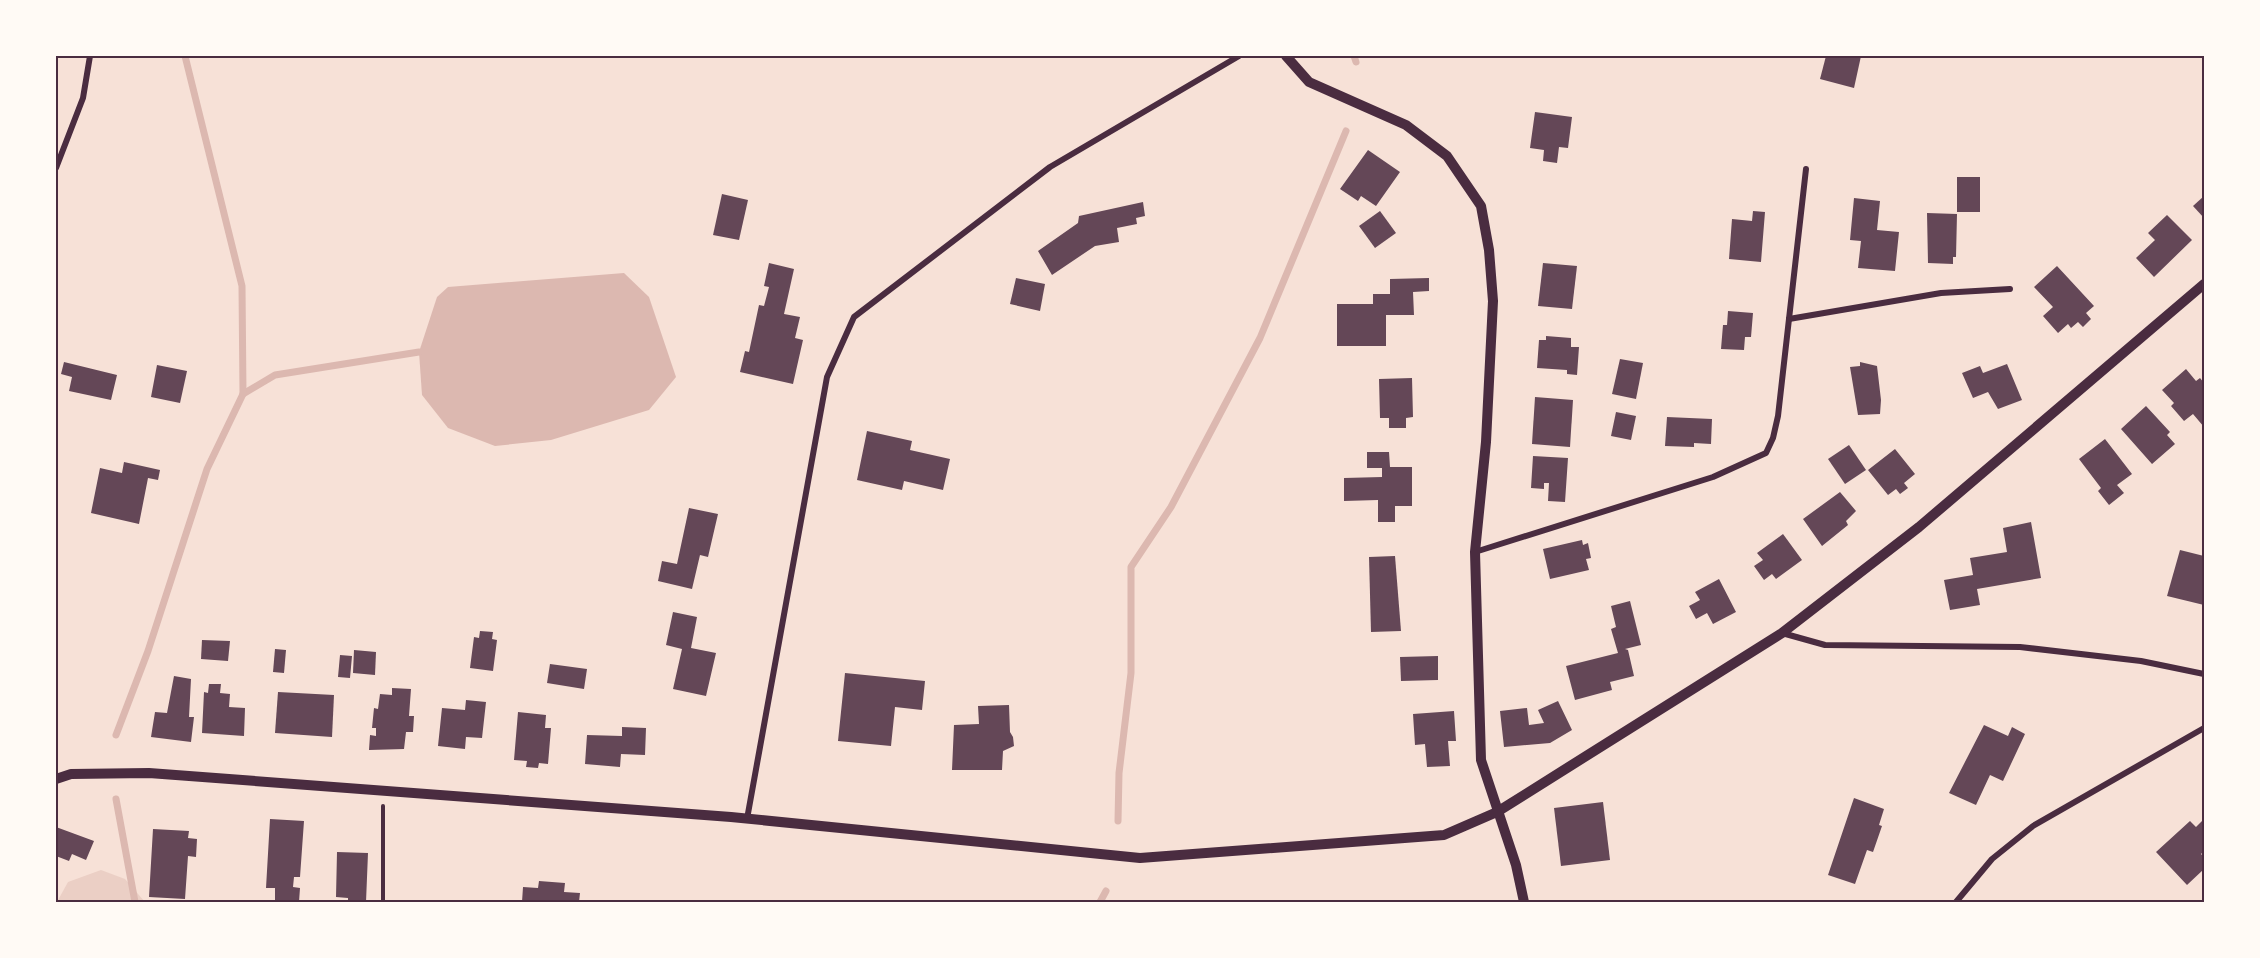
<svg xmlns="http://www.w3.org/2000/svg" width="2260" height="958" font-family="Figtree,sans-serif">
<rect width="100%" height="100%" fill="#f7e1d7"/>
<!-- green -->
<polygon fill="#ebcfc5" points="101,870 125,879 145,902 57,902 68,882"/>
<!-- water -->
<polygon fill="#dcb8b0" points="624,273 649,297 676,377 649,410 551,440 495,446 448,428 422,395 419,352 437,297 448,287"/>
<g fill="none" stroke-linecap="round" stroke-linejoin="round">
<!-- stream -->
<g stroke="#dcb8b0" stroke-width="7">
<polyline points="1354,56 1356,62"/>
<polyline points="243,394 275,375 419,352"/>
<polyline points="116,735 148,651 207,469 243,394 242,286 185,56"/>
<polyline points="116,799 135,902"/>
<polyline points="1118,821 1119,773 1131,673 1131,567 1171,507 1260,338 1346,131"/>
<polyline points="1100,902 1106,891"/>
</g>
</g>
<!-- building -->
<g fill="#644757">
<polygon points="1826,56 1861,56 1854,88 1820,79"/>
<polygon points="1535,112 1572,117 1568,148 1559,147 1557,163 1543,161 1544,150 1530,148"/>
<polygon points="1368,150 1400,172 1376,206 1361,196 1358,201 1340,189"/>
<rect x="1957" y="177" width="23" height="35"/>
<polygon points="722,194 748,200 739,240 713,235"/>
<polygon points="2204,196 2204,218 2193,206"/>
<polygon points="1854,198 1880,201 1877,230 1899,232 1895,271 1858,268 1861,241 1850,240"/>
<polygon points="1143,202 1145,216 1136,218 1137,224 1117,228 1119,242 1095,246 1052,275 1038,251 1078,223 1079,216"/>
<polygon points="1380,211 1396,233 1375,248 1359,226"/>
<polygon points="1753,211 1765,212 1761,262 1729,259 1732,219 1752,221"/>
<polygon points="1927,213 1957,214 1956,257 1953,257 1953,264 1928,263"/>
<polygon points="2167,215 2192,240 2154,277 2136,258 2155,240 2148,233"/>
<polygon points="769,263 794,269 784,314 800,317 795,338 803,340 793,384 740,372 745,351 749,352 759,305 764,306 769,287 764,286"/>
<polygon points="1543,263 1577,266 1572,309 1538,306"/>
<polygon points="2057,266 2094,306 2086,313 2091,319 2083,327 2078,322 2071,328 2068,324 2058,333 2043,316 2053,307 2034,287"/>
<polygon points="1016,278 1045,284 1040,311 1010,304"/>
<polygon points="1429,278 1429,291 1413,292 1414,315 1386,315 1386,346 1337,346 1337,304 1373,304 1373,294 1390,294 1390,279"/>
<polygon points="1728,311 1753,313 1751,337 1745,337 1744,350 1721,349 1723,325 1727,325"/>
<polygon points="1546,336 1571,338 1571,347 1579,347 1577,375 1567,374 1567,370 1537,368 1539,340 1546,340"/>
<polygon points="1620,359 1643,363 1636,399 1612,394"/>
<polygon points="64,362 117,375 111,400 69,391 72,377 61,374"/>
<polygon points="1860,362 1877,366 1881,400 1880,414 1858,415 1850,367 1860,366"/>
<polygon points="2007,364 2022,400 1998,409 1988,392 1973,398 1962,373 1980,366 1983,373"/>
<polygon points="157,365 187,371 180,403 151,397"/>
<polygon points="2186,369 2196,381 2200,378 2204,383 2204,427 2193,414 2184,421 2171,406 2174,403 2162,390"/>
<polygon points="1412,378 1413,417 1406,418 1406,428 1389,428 1389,418 1380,418 1379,379"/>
<polygon points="1535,397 1573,400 1570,447 1532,444"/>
<polygon points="2146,406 2170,432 2167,435 2175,444 2152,464 2121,429"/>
<polygon points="1616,412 1636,416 1631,440 1611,436"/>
<polygon points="1667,417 1712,419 1711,444 1694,443 1694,447 1665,446"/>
<polygon points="867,431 912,441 910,450 950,459 943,490 904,481 902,490 857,480"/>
<polygon points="2105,439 2132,474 2117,485 2124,493 2109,505 2098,491 2101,488 2079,459"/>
<polygon points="1849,445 1866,470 1845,484 1828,459"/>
<polygon points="1895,449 1915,474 1904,483 1908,488 1900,494 1896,489 1888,495 1868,470"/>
<polygon points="1367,452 1389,452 1390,467 1412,467 1412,506 1395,506 1395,522 1378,522 1378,500 1344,501 1344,478 1382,477 1382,468 1367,468"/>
<polygon points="1533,456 1568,458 1565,502 1548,501 1549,483 1544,483 1544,489 1531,488"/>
<polygon points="124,462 160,470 158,480 148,478 139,524 91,513 100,468 122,473"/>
<polygon points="1840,492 1856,511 1846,521 1848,525 1822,546 1803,519"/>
<polygon points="689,508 718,514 708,557 700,555 692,589 658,581 662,561 677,564"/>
<polygon points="2031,522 2041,578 1977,589 1980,605 1950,610 1944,580 1973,575 1970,558 2007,552 2003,528"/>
<polygon points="1783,534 1802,560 1776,579 1772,574 1764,580 1754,566 1763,560 1757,553"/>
<polygon points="1582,540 1583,545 1588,543 1591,558 1586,559 1589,570 1550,579 1543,549"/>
<polygon points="2180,550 2204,556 2204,605 2167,596"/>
<polygon points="1395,556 1401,631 1371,632 1369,557"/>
<polygon points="1719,579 1736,612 1713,624 1707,613 1696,619 1689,606 1700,600 1695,592"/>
<polygon points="1630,601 1641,645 1625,649 1628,650 1634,676 1610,682 1612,690 1575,700 1566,666 1618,653 1611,629 1616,627 1611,606"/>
<polygon points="673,612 697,617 691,648 716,653 706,696 673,689 682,649 666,645"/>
<polygon points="480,631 493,632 492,639 497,640 493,671 470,668 474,637 479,638"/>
<polygon points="202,640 230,641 228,661 201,659"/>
<polygon points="275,649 286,650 284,673 273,672"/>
<polygon points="354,650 376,652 375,675 353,673"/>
<polygon points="340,655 352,656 350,678 338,677"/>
<polygon points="1438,656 1438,680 1401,681 1400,657"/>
<polygon points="550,664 587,669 584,689 547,683"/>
<polygon points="845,673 925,681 922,710 895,707 891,746 838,741"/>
<polygon points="174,676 191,679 189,717 194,717 191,742 151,737 155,712 167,713"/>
<polygon points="209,684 221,684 220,693 230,694 229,707 245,708 244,736 202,733 204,692 208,693"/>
<polygon points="392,688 411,689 409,716 414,716 413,732 406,732 404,749 369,750 370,735 376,736 376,728 372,728 374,708 378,709 380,694 392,695"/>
<polygon points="278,692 334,695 332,737 275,733"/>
<polygon points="466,700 486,702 482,738 466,737 465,749 438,746 442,708 465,710"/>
<polygon points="1558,701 1572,730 1550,743 1504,747 1500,711 1527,708 1529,725 1544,723 1538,710"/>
<polygon points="1009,705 1010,732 1013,737 1014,746 1003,751 1002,770 952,770 954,725 979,724 978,706"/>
<polygon points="1454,711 1456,741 1448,741 1450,766 1427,767 1425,744 1415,745 1413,714"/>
<polygon points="518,712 546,715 545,728 551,728 548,764 539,763 538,768 526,767 527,761 514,760"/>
<polygon points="1984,725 2008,736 2012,727 2025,734 2003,781 1990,775 1976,805 1949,793"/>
<polygon points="622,727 646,728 645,755 621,754 620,767 585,764 587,735 622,736"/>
<polygon points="1854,798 1884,809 1879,825 1882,826 1873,852 1867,850 1855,884 1828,875"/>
<polygon points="1603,802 1610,860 1561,866 1554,808"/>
<polygon points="270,819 304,821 300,877 294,877 293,887 300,888 299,902 275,902 275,888 266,888"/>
<polygon points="2204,819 2204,851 2201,854 2204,857 2204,869 2187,885 2156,852 2190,821 2196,827"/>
<polygon points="56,827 94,841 86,860 72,854 69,861 56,856"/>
<polygon points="153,829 189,831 188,838 197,839 196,857 188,856 185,899 149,897"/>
<polygon points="337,852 368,853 366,902 348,902 348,898 336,897"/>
<polygon points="539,881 565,883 564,892 580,893 579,902 522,902 523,887 538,888"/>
</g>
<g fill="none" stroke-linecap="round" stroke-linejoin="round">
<!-- path -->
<polyline stroke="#4a2c40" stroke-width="4" points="383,806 383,902"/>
<!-- minor -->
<g stroke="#4a2c40" stroke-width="6">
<polyline points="56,168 83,98 90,56"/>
<polyline points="1789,319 1941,293 2010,289"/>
<polyline points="1475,552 1713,477 1766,453 1773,438 1778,416 1806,169"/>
<polyline points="1782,633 1825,645 2020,647 2141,661 2204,674"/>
<polyline points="747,819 827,377 854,317 1050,167 1239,56"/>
<polyline points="1956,902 1992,859 2033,826 2204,728"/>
</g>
<!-- tertiary -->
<g stroke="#4a2c40" stroke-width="10">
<polyline points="1286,56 1309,82 1406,125 1447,156 1481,206 1489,250 1493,301 1486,442 1475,552 1481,760 1516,865 1524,902"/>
<polyline points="56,779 71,774 149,773 731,817 1140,858 1444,835 1497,812 1782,633 1919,527 2204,284"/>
</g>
</g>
<!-- border -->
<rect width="2260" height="958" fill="none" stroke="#fffaf5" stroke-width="114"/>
<rect x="57" y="57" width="2146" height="844" fill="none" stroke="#4a2c40" stroke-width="2"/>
</svg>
